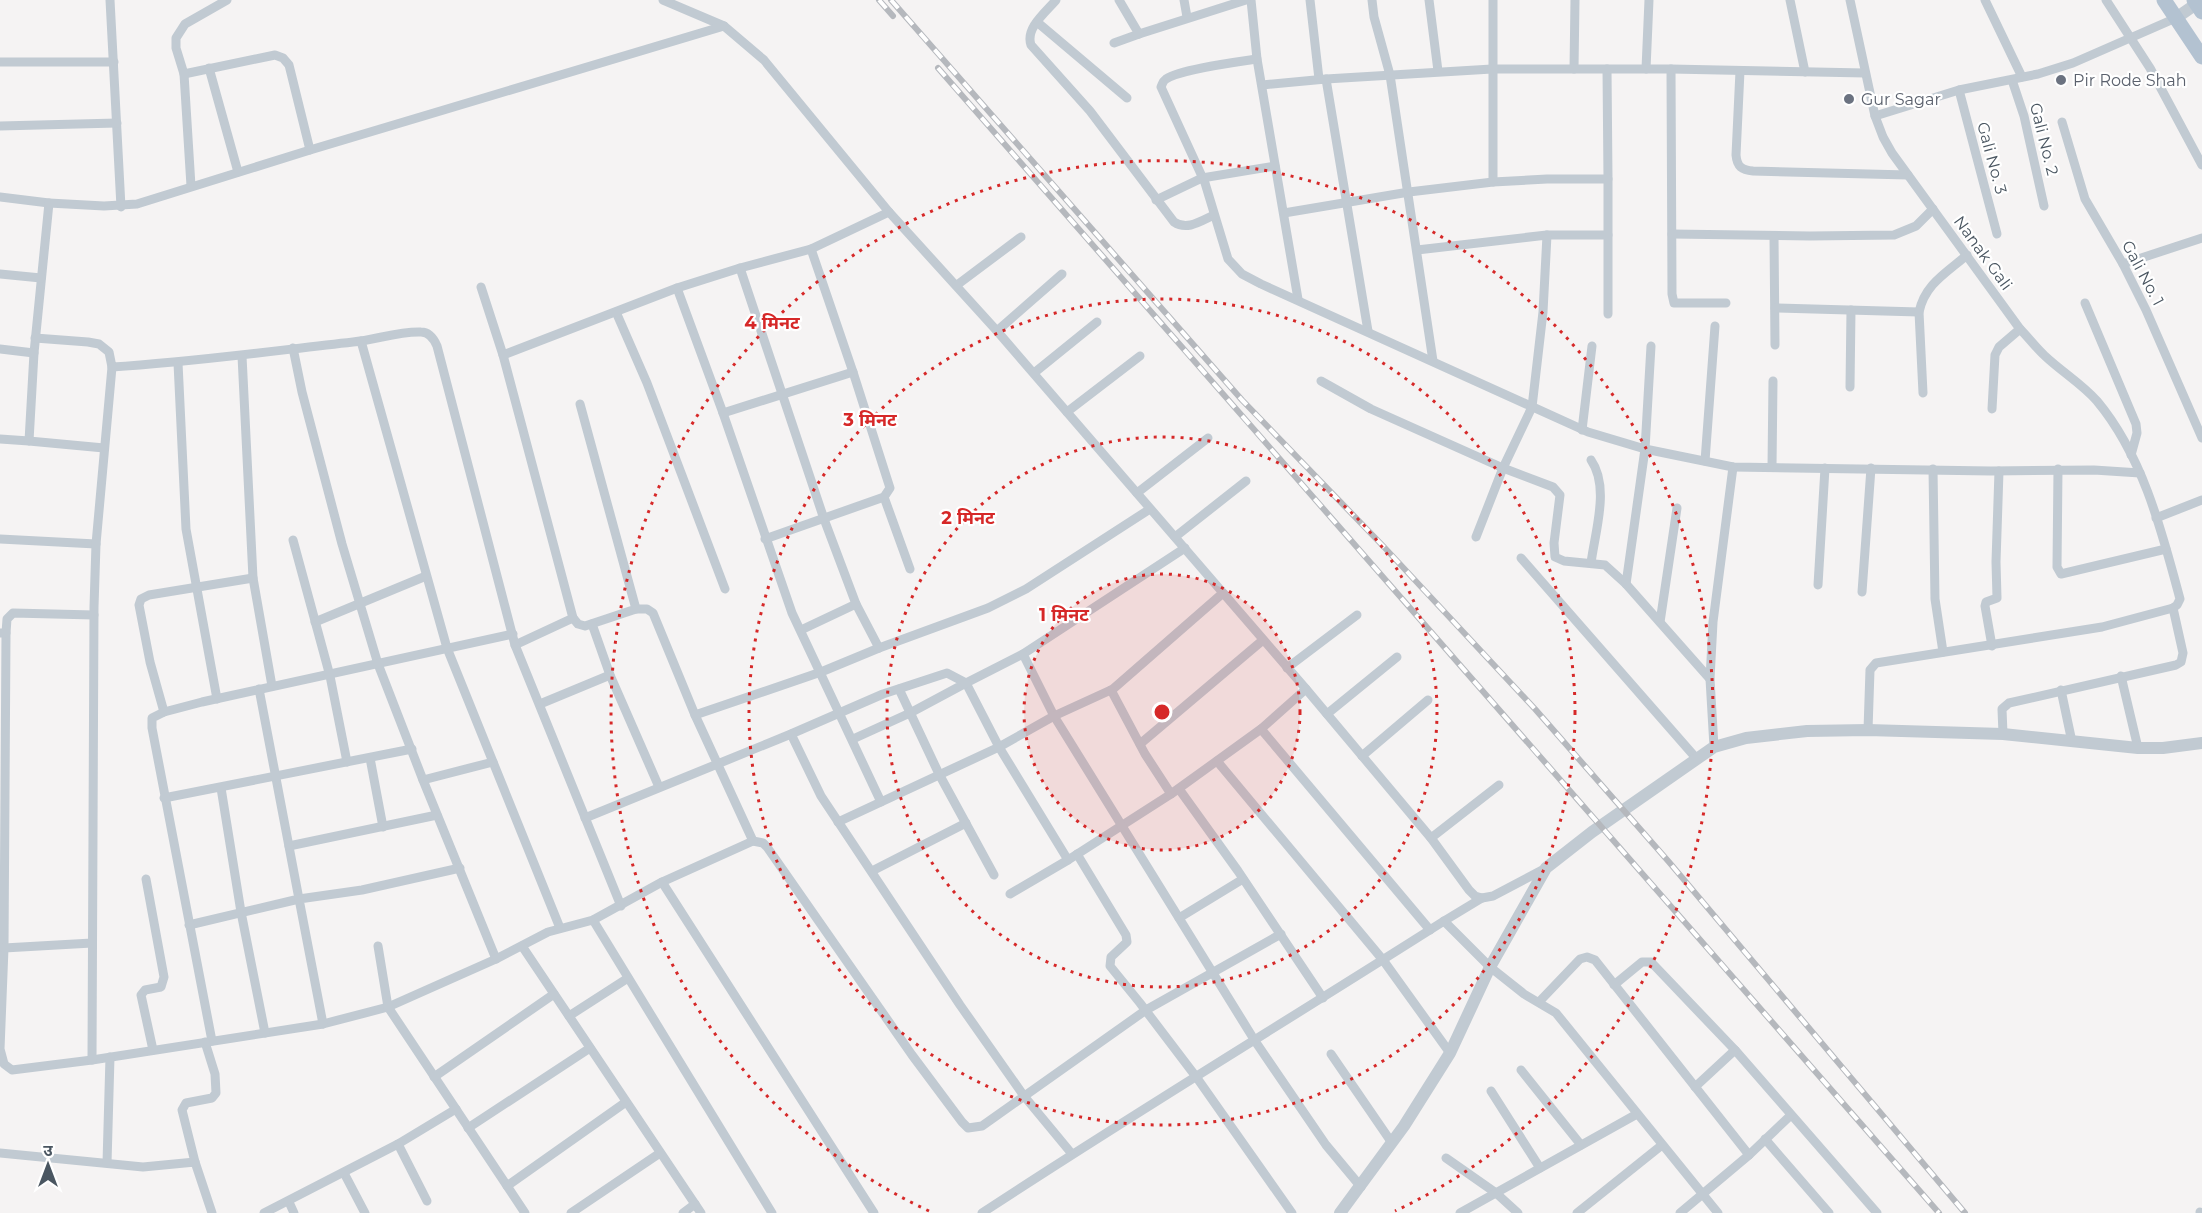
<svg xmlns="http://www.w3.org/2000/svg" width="2202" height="1213" font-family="Montserrat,'Noto Sans Devanagari',sans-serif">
<rect width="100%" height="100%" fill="#f5f3f3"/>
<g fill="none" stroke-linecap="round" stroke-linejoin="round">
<!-- minor -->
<g stroke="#c1cad2" stroke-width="9">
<polyline points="110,0 121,207"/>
<polyline points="663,0 724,26 764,60 889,212 997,331 1306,689 1431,838 1469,890 1475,896 1482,898"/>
<path d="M1056,0c-10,12 -31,28 -25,45l59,66 84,111c13,9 27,-1 40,-7"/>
<polyline points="1184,0 1187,17"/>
<polyline points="1251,0 1257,59 1298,299"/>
<polyline points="1310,0 1319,79"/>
<polyline points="1372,0 1374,17 1390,75 1433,361"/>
<polyline points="1429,0 1438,71"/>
<polyline points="1790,0 1805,72"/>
<path d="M1850,0l25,116 8,21 9,16 128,176c9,9 16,19 25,27 17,16 37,28 52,45 46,55 65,131 83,198l-3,6 -4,3 -71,19 -226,36 -6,7 -2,60"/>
<polyline points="1985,0 2022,77"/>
<polyline points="2106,0 2150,68 2202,165"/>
<polyline points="1037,22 1127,98"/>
<polyline points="1139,34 1246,0"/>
<polyline points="1114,43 1139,34 1119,0"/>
<path d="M1257,59c-19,3 -76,10 -91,20 -4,3 -3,4 -5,8l44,96 23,76 14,15 19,10 327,148 57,17 88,18 258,4 103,-1 46,3"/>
<polyline points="0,62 114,62"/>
<polyline points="209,68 238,172"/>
<polyline points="1574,69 1575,0"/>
<polyline points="1607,69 1608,179"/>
<polyline points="1646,69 1649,0"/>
<polyline points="1671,69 1672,294 1674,303 1726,303"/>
<path d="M1740,71l-4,84c1,12 6,15 17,16l155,4"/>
<polyline points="184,74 275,55 283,58 289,65 310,150"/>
<polyline points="1326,79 1492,69 1671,69 1865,73"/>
<polyline points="2012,80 2024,116 2044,206"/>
<polyline points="1262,85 1326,79 1368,331"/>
<polyline points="1959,90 1997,234"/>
<polyline points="1875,116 1959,90 2038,74 2073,63 2176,18"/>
<polyline points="2062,122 2085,199 2123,264 2146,310 2202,438"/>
<polyline points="0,126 117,123"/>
<polyline points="1493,182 1547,179 1608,179 1608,314"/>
<polyline points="191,186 184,74 176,48 176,38 185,24 227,0"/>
<polyline points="0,197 49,203 34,353 29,441 0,439"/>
<polyline points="1156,200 1202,178 1275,166"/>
<polyline points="49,203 104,206 137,204 310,150 724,26"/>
<polyline points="1284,213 1409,192 1493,182 1493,0"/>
<polyline points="1672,234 1810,236 1894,235 1916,226 1933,209"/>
<polyline points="1547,235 1608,235"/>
<polyline points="1774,236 1775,345"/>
<polyline points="1417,250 1547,235 1543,312 1532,407 1503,468 1476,537"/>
<polyline points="2123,264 2202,238"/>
<polyline points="740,268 824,519 856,604 879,648"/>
<polyline points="0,274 41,278"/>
<polyline points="957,285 1021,237"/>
<polyline points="481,287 503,355 573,618 515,645"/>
<polyline points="677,288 723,413 792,613 881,802"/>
<polyline points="2085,303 2136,424 2137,433 2131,455"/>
<polyline points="1775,308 1919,312"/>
<polyline points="616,312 647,383 725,589"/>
<polyline points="997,331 1062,274"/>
<path d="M35,338l53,4 11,2 10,8 3,15c81,-5 160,-16 241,-25 22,-2 46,-11 68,-10 8,0 13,7 16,14l78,299 106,261"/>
<polyline points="361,341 447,648 560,928"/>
<polyline points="293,348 302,392 342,544 378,664 423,780 496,959"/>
<polyline points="0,349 34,353"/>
<polyline points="503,355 677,288 740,268 811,249 889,212"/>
<polyline points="242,356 253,578 272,686"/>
<polyline points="178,363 186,529 217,699"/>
<polyline points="1034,373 1097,322"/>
<polyline points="1321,381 1371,409 1503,468 1553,487 1560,495 1554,543 1555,557 1564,561 1605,565 1626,584 1710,679"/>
<polyline points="1850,387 1851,310"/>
<path d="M1923,393l-4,-81c6,-28 27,-39 48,-57"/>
<polyline points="1992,409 1995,355 1999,347 2020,329"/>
<polyline points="1067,412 1140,356"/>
<polyline points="723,413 853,372"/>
<polyline points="1582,430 1592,346"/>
<polyline points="29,441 104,448"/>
<polyline points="1705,461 1715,326"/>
<polyline points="1772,467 1773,381"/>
<polyline points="1933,469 1935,599 1943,652"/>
<polyline points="2058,469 2057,567 2061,574 2166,549"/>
<polyline points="1137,493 1208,438"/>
<polyline points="884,497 910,569"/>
<polyline points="2156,518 2202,500"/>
<polyline points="1175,537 1246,481"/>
<polyline points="0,539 96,544"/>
<polyline points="765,539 884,497 890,488 853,372 811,249"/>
<polyline points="293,540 330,676 347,762"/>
<polyline points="1185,548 1023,654 966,683 999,747 1068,860 1171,794 1261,729 1430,930"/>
<polyline points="1521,558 1696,758"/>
<path d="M1591,563c4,-31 19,-76 0,-103"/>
<polyline points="1626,584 1645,449 1651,346"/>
<polyline points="1818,585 1825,468"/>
<polyline points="1862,592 1871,468"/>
<polyline points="636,609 647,609 653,613 695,715 753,841 763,843 767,847 912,1055 962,1122 968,1128 982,1126 1146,1010 1281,934"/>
<polyline points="573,618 578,624 585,626 636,609 580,404"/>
<polyline points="315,622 426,576"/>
<polyline points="1660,622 1677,508"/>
<polyline points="592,624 610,675 659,787"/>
<polyline points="801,630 856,604"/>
<polyline points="0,633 6,633 4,948 0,1049 4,1064 12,1070 92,1060 323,1024 388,1007 496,959 548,932 593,920 662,882 753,841"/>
<polyline points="6,633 7,619 13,613 94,615"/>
<polyline points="1992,646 1985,606 1986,602 1997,598 1996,562 1999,471"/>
<polyline points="1023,654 1054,716 1255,1041 1326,1145 1361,1187"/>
<polyline points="1287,668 1357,615"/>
<polyline points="2121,676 2138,748"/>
<polyline points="899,689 939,774 994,875"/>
<polyline points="1111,690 1145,754 1171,794"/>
<polyline points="2061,690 2072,742"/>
<polyline points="540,704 610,675"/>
<polyline points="164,712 150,662 139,605 141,599 149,595 253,578"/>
<polyline points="1327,714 1397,657"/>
<polyline points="695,715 821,672 879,648 988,608 1026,589 1150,509"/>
<polyline points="1261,729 1306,689"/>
<polyline points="791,734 821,796 960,1005 1024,1096 1072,1154"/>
<polyline points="2003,734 2002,709 2009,703 2176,665 2181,662 2183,653 2173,608"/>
<polyline points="1140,744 1263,640"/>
<polyline points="1714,747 1710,679 1713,622 1733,467"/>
<polyline points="1362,756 1428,700"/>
<polyline points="370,758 383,827"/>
<polyline points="1217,761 1383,960 1450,1053"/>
<polyline points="423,780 493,762"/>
<polyline points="221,788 241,912 265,1033"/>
<polyline points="1179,789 1238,871 1323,998"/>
<polyline points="164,798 412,749"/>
<polyline points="585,818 791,734 883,694 947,673 966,683 910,713 853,739"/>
<polyline points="838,822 999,747 1054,716 1113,689 1223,593"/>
<polyline points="1431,838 1499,785"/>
<polyline points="289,846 437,815"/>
<polyline points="1077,854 1126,935 1127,942 1111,957 1110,966 1140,1003 1197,1078 1292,1213"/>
<polyline points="872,871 966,823"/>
<polyline points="146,879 164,977 161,987 145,990 141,995 153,1050"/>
<polyline points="662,882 874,1213"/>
<polyline points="1010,894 1068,860"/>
<polyline points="1179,918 1243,879"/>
<polyline points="593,920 772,1213"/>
<polyline points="1444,921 1490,967 1524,994 1556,1013 1718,1213"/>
<polyline points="189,925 299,899 259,689"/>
<polyline points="378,946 388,1007 525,1213"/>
<polyline points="522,946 701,1213"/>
<polyline points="4,948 92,943"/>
<polyline points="1614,985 1642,962 1651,962 1735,1050 1877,1213"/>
<polyline points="1539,1002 1580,959 1587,957 1595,960 1749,1155"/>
<polyline points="569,1016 628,978"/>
<polyline points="323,1024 299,899 362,890 460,868"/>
<polyline points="212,1041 152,728 152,718 164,712 202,702 513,634"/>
<polyline points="1331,1054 1392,1143"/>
<polyline points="92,1060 94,607 96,544 112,367"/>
<polyline points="1521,1070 1581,1145"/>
<polyline points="434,1077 554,994"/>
<polyline points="1695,1087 1735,1050"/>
<polyline points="1491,1091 1540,1168"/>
<polyline points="468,1128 590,1048"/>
<polyline points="1765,1139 1829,1213"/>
<polyline points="398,1144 427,1201"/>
<polyline points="0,1153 143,1167 195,1162 212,1213"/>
<polyline points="1446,1158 1496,1193 1518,1213"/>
<polyline points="195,1162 182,1110 186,1103 212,1098 216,1093 215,1074 205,1042"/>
<polyline points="107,1163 110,1057"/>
<polyline points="344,1173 365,1213"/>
<polyline points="507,1186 626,1102"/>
<polyline points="289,1202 294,1213"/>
<polyline points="2200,1212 2201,1213"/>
<polyline points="264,1213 398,1144 456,1109"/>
<polyline points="571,1213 660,1153"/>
<polyline points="683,1213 695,1204"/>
<path d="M982,1213c152,-100 308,-194 462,-292l38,-23 11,-2 53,-28"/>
<polyline points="1460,1213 1637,1114"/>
<polyline points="1577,1213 1662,1145"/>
<polyline points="1680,1213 1749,1155 1791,1115"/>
</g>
<!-- tertiary -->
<g stroke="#c1cad2" stroke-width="12">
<polyline points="2176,18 2202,0"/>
<polyline points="1340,1213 1404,1126 1450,1053 1490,967 1546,868 1592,832 1714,747 1746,738 1807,731 1868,730 2003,734 2138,748 2163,748 2202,743"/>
</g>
<!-- primary -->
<g stroke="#b3c2d1" stroke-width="15">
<polyline points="2164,0 2202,57"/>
<polyline points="2194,0 2202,12"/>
</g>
<!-- rail casing -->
<g stroke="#b5b8bd" stroke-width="6">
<g id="rail">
<polyline points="879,0 893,16"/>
<polyline points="891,0 1242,400 1384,547 1535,709 1669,862 1965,1213"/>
<polyline points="938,68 1939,1213"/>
</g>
</g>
<!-- rail -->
<use href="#rail" stroke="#fff" stroke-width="4" stroke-dasharray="11" stroke-linecap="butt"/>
</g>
<!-- distance rings -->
<circle cx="1162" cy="712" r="138" fill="#d62828" fill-opacity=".12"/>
<g fill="none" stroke="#d62828" stroke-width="3" stroke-dasharray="3 6">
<circle cx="1162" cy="712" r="138"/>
<circle cx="1162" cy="712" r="275"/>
<circle cx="1162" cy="712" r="413"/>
<path d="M929 1211A551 551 0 1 1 1395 1211"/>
</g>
<!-- markers -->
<g fill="#6b7280" stroke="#fff" stroke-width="2">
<circle cx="2061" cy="80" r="6"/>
<circle cx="1849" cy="99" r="6"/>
</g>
<g text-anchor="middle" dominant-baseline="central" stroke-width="4.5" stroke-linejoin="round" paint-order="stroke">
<!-- worship labels -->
<g font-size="16" fill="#5b616d" stroke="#fff" text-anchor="start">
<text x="2073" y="80">Pir Rode Shah</text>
<text x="1861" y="99">Gur Sagar</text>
</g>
<!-- street labels -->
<g font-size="16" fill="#4a5661" stroke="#fff">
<text transform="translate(2044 139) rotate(76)">Gali No. 2</text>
<text transform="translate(1992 158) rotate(75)">Gali No. 3</text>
<text transform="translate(1983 253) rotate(54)">Nanak Gali</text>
<text transform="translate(2143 273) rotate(62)">Gali No. 1</text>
</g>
</g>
<circle cx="1162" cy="712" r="9" fill="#d62828" stroke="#fff" stroke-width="3"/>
<g font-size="18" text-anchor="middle" font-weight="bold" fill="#d62828" stroke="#fff" stroke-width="4.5" stroke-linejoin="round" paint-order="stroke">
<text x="772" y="329">4 मिनट</text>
<text x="870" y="426">3 मिनट</text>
<text x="968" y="524">2 मिनट</text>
<text x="1064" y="621">1 मिनट</text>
</g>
<!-- north arrow -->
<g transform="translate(48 1165)" stroke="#ffffff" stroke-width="4.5" paint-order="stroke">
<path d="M0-4.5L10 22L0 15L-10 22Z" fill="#4a5661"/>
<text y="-9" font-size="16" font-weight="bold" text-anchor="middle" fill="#4a5661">उ</text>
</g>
</svg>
